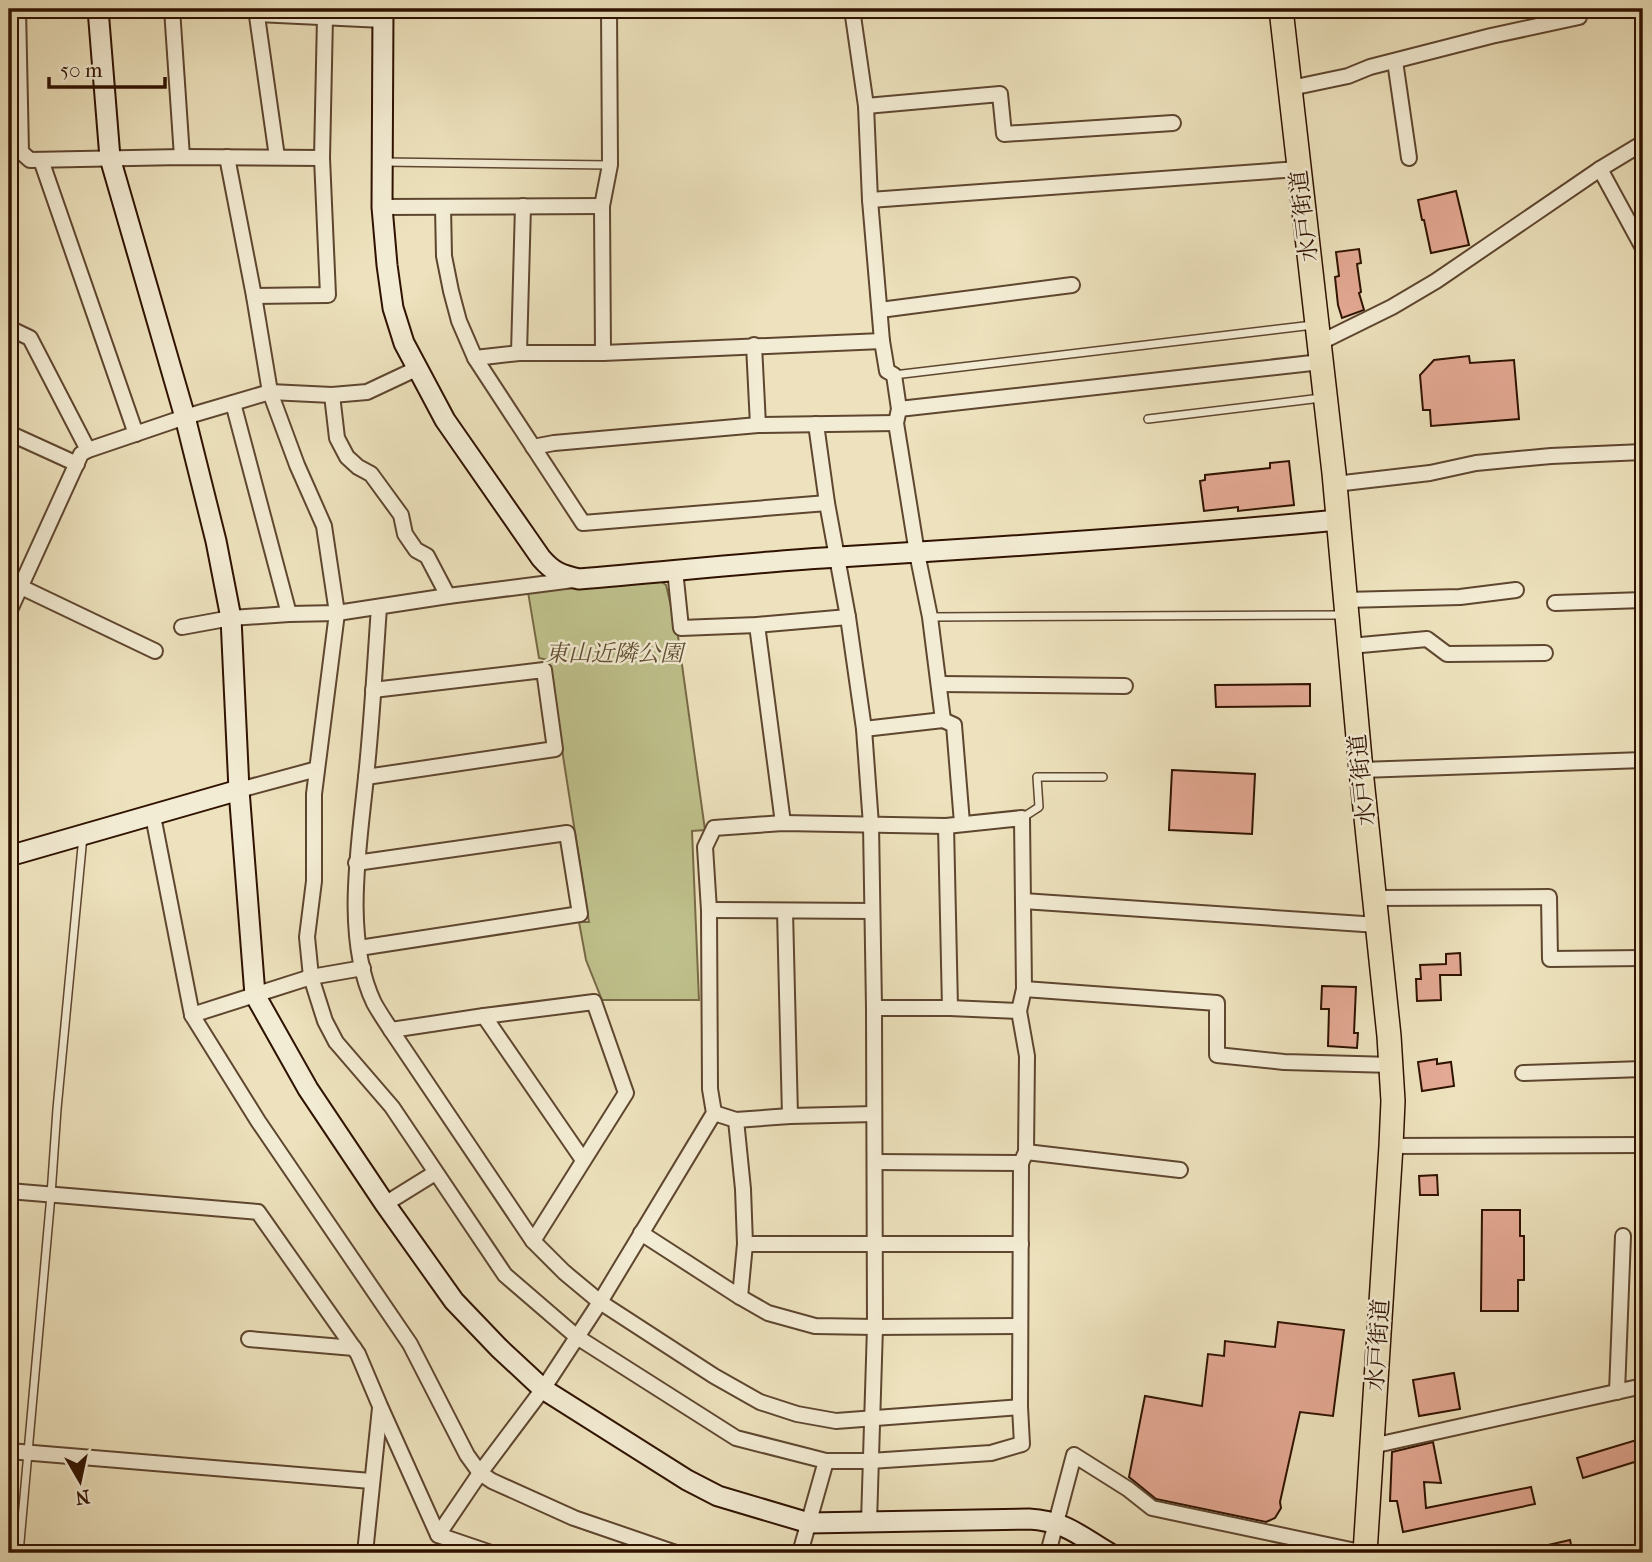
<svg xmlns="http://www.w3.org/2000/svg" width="1652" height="1562" font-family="'IM FELL French Canon','Noto Serif JP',serif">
<rect width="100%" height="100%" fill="#ede2bd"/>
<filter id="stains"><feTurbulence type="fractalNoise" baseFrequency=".00286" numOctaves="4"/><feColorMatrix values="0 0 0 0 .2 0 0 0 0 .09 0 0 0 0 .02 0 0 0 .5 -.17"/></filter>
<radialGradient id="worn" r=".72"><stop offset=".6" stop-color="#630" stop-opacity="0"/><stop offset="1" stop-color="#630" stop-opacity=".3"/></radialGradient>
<!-- green -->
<polygon fill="#bfc18c" stroke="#776a46" stroke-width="2" points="659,580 666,585 678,636 705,830 692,831 699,1000 602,1000 586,960 579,922 589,922 548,660 539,658 528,592"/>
<!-- building -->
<g fill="#e4a994" stroke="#2f1200" stroke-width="2">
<polygon points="1456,191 1469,245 1431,253 1424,220 1422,220 1418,200"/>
<polygon points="1359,249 1361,263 1357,264 1361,292 1359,293 1364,310 1342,318 1338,305 1335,277 1339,276 1336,252"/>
<polygon points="1469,356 1470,363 1514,360 1519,419 1431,426 1430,410 1423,410 1420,375 1434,360"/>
<polygon points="1289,461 1294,505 1238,511 1238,507 1204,511 1200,481 1205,480 1205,475 1270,468 1270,463"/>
<polygon points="1310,684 1310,706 1216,707 1215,685"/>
<polygon points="1172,770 1255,774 1252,834 1169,830"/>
<polygon points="1460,953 1461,975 1440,975 1441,1000 1417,1001 1416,979 1421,979 1420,965 1446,964 1446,954"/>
<polygon points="1322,986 1356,987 1354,1033 1358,1033 1357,1048 1328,1046 1329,1009 1321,1009"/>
<polygon points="1437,1059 1437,1064 1451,1062 1454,1086 1422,1091 1418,1062"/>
<polygon points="1437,1175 1438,1195 1420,1195 1419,1176"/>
<polygon points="1482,1210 1520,1210 1520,1236 1524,1236 1524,1280 1518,1280 1518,1311 1481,1311"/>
<polygon points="1278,1322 1344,1330 1333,1416 1300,1412 1280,1502 1281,1508 1275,1518 1266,1522 1156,1499 1129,1477 1145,1396 1202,1406 1208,1354 1224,1356 1225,1341 1275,1347"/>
<polygon points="1454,1373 1460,1409 1419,1416 1413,1380"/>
<polygon points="1643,1438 1643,1452 1639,1453 1641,1460 1583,1478 1577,1458"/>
<polygon points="1433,1442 1441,1483 1424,1482 1426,1508 1531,1487 1535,1504 1403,1532 1397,1501 1390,1501 1392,1452"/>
<polygon points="1570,1540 1573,1553 1536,1553 1535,1548"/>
</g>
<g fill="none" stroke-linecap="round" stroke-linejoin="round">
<!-- lane casing -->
<g stroke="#5e462f" stroke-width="10">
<g id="lane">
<polyline points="384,162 610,165"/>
<polyline points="894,375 1313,325"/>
<polyline points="1148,419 1321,398"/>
<polyline points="931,617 1342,615"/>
<polyline points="1022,818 1039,807 1037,777 1103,777"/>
<polyline points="19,1553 51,1195 57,1109 83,836"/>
</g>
</g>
<!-- street casing -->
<g stroke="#5e462f" stroke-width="18">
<g id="street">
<polyline points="18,9 21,152 30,160 182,157 322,158"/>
<polyline points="172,9 182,157"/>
<polyline points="256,9 277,157"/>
<polyline points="852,9 866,106 870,200 882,341 887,371 894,375 899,409 896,423 917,553 930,617 943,720"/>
<polyline points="257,14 383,20"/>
<polyline points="1395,61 1409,158"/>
<polyline points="1291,88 1348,76 1370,67 1491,36 1579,17"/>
<polyline points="866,106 1000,94 1004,134 1173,123"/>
<polyline points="227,157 254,296 270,392 297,465 324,526 337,613 314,794 314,881 307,937 311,977 325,1021 336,1042 392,1107 505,1275 577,1337 736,1438 826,1461 870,1461 991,1453 1022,1444 1020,1407 1021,1163 1026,1152 1027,1056 1019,1011"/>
<polyline points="41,160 136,434"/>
<polyline points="1600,169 1643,248"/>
<polyline points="870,200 1299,169"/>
<polyline points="382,207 602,206"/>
<polyline points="443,207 444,256 451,291 459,321 475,358 583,523 827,503"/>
<polyline points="254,296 328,295 322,158 325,17"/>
<polyline points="880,310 1072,285"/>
<polyline points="9,328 30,338 88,450"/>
<polyline points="1319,343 1392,307 1436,281 1600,169 1643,143"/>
<polyline points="754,345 758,425"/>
<polyline points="519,353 523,206"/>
<polyline points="603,353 602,206 610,165 609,9"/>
<polyline points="475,358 519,353 603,353 882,341"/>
<polyline points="332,395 337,438 347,457 358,467 371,474 401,515 405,534 416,550 427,556 448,596"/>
<polyline points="233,403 289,614"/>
<polyline points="899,409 1321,362"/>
<polyline points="816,424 827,503 848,617 864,729 871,825 874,1008 875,1327 869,1522"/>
<polyline points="9,433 77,464"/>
<polyline points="533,447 554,443 758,425 896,423"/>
<polyline points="1335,484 1430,473 1476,463 1551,456 1643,452"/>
<polyline points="675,570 681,628 757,625 848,617"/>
<polyline points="21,587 155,651"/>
<polyline points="1345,600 1460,597 1516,590"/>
<polyline points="1555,603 1643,600"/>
<path d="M379,607c-4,57 -7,114 -13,170 -7,70 -23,161 8,226 5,9 11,18 17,27l142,211 31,31 36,30 114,74 46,26 37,12 39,7 184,-14"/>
<polyline points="9,612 81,454 88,450 185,417 270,392 332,395 367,392 416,369"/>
<polyline points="757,625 783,823"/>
<polyline points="182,627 231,618 289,614 337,613 448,596 573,580"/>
<polyline points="1350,646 1427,639 1447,654 1545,653"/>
<polyline points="939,684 1125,686"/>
<polyline points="864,729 943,720 954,725 962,823"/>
<polyline points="1361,770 1643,760"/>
<polyline points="366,777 555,749 544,670 373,690"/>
<polyline points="239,790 317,769"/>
<polyline points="153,816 192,1015 258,1121 410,1344 467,1455 480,1473 492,1481 574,1518 676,1553"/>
<polyline points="946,826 950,1008"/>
<polyline points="356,863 567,833 580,914 359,948"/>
<polyline points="1375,898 1549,897 1550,959 1643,958"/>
<polyline points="1023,901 1378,925"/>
<polyline points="709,910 872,911"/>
<polyline points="785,911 790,1116"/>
<polyline points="1024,989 1217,1003 1217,1055 1284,1062 1392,1065"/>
<polyline points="192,1015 311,977 363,968"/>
<polyline points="484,1016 594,1002 626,1093 533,1241"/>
<polyline points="391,1030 484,1016 583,1160"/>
<polyline points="1523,1073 1643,1069"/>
<polyline points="714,1113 736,1120 790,1116 874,1114"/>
<polyline points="736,1120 743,1189 745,1244 740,1297"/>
<polyline points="1391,1146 1643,1145"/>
<polyline points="1026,1152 1180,1170"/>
<polyline points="875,1162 1021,1163"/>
<polyline points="9,1191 258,1212 358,1354 380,1406 438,1535 491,1553"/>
<polyline points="385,1204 435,1173"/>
<polyline points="641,1233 740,1297 768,1313 815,1326 875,1327 1020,1326"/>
<polyline points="745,1244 1021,1244"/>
<polyline points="249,1339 354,1348"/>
<polyline points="1617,1392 1623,1236"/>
<polyline points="1372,1446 1643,1386"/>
<polyline points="9,1451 371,1481"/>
<polyline points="438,1535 480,1473 543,1389 600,1302 714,1113 710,1089 709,910 705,847 714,828 783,823 946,826 1022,818 1024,989 1019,1011 950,1008 874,1008"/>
<polyline points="365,1553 380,1408"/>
<polyline points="800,1553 826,1461"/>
<polyline points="1048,1553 1074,1455 1128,1489 1152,1508 1365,1553"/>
</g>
</g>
<!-- secondary casing -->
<g stroke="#2f1200" stroke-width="23">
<g id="secondary">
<path d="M98,9l12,149 75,259 31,124 15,77 8,172 16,205 53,94 77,115 69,97 45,47 44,41 144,91 31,16 91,27 220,-4c36,2 51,17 80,34"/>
<path d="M383,9l-1,198 5,58 6,43 11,35 41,77 96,138c12,14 20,17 38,21 87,-7 173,-17 260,-22 167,-10 333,-21 499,-37"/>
<polyline points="9,856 239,790"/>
</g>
</g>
<!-- primary casing -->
<g stroke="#2f1200" stroke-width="26">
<polyline id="primary" points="1281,9 1334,473 1361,770 1389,1036 1393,1101 1391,1146 1365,1553"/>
</g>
<!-- lane -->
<use href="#lane" stroke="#f3ecd4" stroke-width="7"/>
<!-- street -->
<use href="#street" stroke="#f3ecd4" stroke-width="14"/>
<!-- secondary -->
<use href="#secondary" stroke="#f3ecd4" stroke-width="19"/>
<!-- primary -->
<use href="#primary" stroke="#ede2bd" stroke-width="23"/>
</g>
<g text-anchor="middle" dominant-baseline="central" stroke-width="5" stroke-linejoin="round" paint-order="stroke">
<!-- street labels -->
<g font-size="23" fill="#2f1200" stroke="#f3ecd4">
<text transform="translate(1304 216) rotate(-97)">水戸街道</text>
<text transform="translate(1362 780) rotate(-96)">水戸街道</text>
<text transform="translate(1378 1345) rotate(-86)">水戸街道</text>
</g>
<!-- park labels -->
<g font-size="23" font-style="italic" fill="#614f31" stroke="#f3ecd4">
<text x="614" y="653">東山近隣公園</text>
</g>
</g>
<!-- margin -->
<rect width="1652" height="1562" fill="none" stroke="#ede2bd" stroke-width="35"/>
<rect x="10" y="10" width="1631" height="1541" fill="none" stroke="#2f1200" stroke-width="3.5"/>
<rect x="18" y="18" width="1617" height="1527" fill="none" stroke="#2f1200" stroke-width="2"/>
<!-- north arrow -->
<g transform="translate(80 1481) rotate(171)" stroke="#f3ecd4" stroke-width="5" paint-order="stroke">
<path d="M0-5L12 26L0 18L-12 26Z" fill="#2f1200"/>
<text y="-10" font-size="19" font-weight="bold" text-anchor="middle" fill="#2f1200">N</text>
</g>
<!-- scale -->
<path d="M49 77v10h116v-10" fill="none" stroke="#2f1200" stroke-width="3.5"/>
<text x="60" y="77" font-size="21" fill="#2f1200" stroke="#f3ecd4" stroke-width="5" paint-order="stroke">50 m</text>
<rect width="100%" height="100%" filter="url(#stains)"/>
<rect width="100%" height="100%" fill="url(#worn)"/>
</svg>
